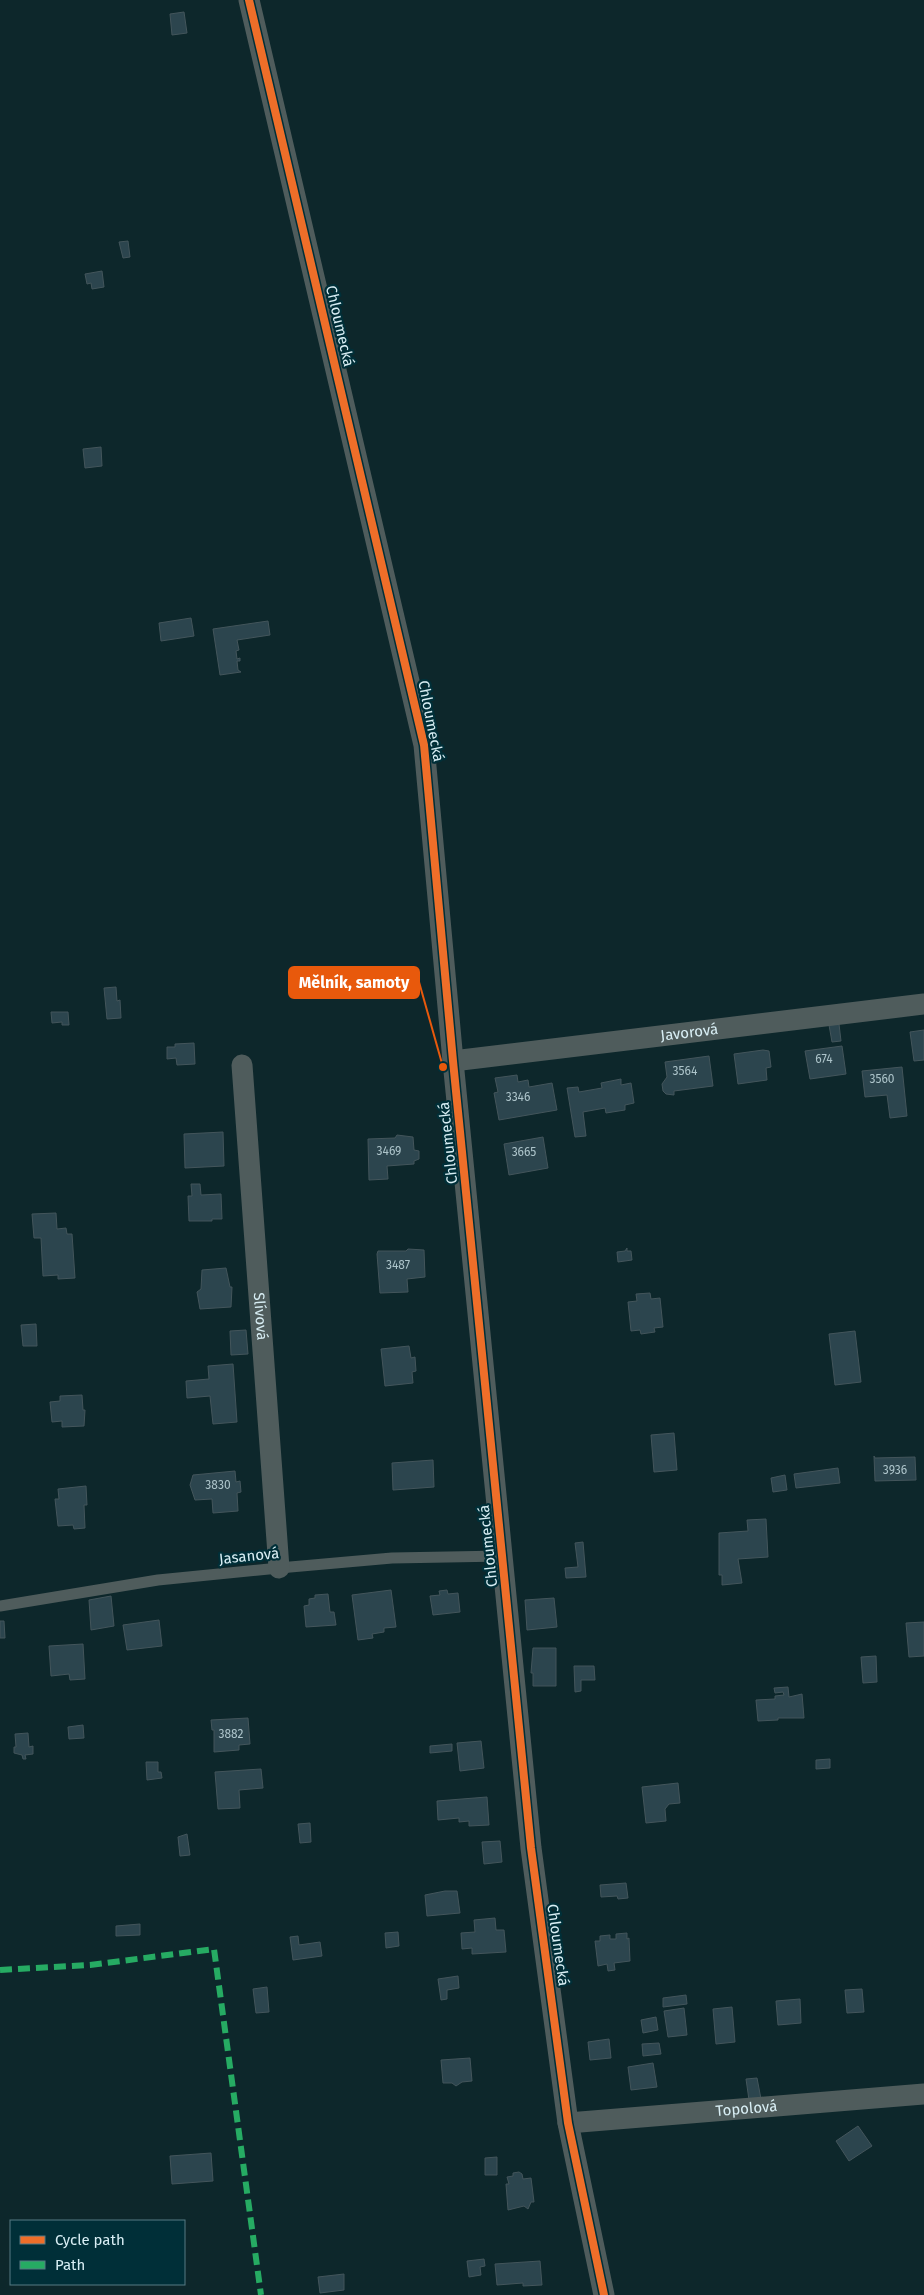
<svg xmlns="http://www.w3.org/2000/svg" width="924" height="2295" font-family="'Fira Sans',sans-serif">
<rect width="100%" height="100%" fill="#0d272b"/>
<!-- building -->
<g fill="#2c454e" stroke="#43555b">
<polygon points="184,12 187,33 172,35 170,14"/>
<polygon points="128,241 130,257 123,258 119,242"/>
<polygon points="102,271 104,287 92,289 91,283 87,284 85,274"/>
<polygon points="101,447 102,466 85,468 83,449"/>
<polygon points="191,618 194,636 161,641 159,623"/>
<polygon points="268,621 270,635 237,640 239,650 236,651 237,659 240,658 240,661 237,661 238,670 241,672 220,675 213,629"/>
<polygon points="116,987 117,1001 120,1000 121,1018 107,1019 104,988"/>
<polygon points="51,1012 68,1012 69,1025 62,1025 62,1022 52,1023"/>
<polygon points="839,1024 841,1041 832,1042 829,1025"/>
<polygon points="924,1030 924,1060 914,1061 910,1032"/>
<polygon points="194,1043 195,1064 177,1065 176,1058 167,1059 167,1047 175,1047 175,1044"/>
<polygon points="842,1046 846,1074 810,1079 805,1051"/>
<polygon points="763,1050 769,1051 771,1067 766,1068 767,1080 738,1084 734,1054"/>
<polygon points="709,1056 713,1086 674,1091 674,1095 666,1094 663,1091 662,1084 667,1077 665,1062"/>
<polygon points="902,1067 907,1116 890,1118 887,1095 865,1097 862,1071"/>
<polygon points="517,1075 518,1082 528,1080 529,1087 552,1083 557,1110 499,1120 494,1093 498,1092 495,1078"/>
<polygon points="621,1079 621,1085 631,1083 634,1103 625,1105 625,1110 606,1113 605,1108 583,1112 586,1136 575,1137 567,1088 578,1087 579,1092 602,1088 601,1083"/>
<polygon points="223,1132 224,1166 185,1168 184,1134"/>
<polygon points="397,1135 413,1137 414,1150 419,1151 419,1159 414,1161 414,1164 387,1166 388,1179 369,1180 368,1139 395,1138"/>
<polygon points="543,1137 548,1168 509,1175 504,1144"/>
<polygon points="191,1184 200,1184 201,1195 221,1194 222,1219 212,1219 212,1221 189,1221 188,1196 192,1196"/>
<polygon points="56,1213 57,1229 66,1228 67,1234 72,1234 75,1278 58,1279 58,1275 43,1276 41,1238 34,1238 32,1214"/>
<polygon points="627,1248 627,1251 631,1251 632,1260 618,1262 617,1252 625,1251"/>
<polygon points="408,1249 424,1250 425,1277 407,1279 408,1292 380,1293 377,1254 378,1251 406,1251"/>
<polygon points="226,1268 230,1287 232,1287 231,1307 200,1309 197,1292 201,1289 202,1270"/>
<polygon points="650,1293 651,1299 660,1298 663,1327 654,1328 655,1332 641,1334 640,1330 631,1331 628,1302 637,1301 636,1294"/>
<polygon points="36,1324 37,1346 23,1346 21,1325"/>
<polygon points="246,1330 248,1354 231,1355 230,1331"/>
<polygon points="855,1331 861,1382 835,1385 829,1334"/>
<polygon points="409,1346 411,1358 415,1357 416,1371 412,1372 413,1383 385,1386 381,1349"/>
<polygon points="233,1364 237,1422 213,1424 210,1396 187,1398 186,1381 209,1379 208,1366"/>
<polygon points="82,1395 83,1410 85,1410 84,1426 62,1427 62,1421 52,1422 50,1402 60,1401 60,1396"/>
<polygon points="674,1433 677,1470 654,1472 651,1435"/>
<polygon points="874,1456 875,1458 915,1457 916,1480 875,1481"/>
<polygon points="433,1460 434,1487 393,1490 392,1463"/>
<polygon points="838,1468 840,1483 796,1488 794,1474"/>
<polygon points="235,1471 236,1482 240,1481 241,1492 237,1493 238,1511 213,1513 212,1499 195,1500 190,1485 193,1475"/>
<polygon points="785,1475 787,1490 773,1492 771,1478"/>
<polygon points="86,1486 87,1505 84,1505 85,1528 74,1529 73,1525 58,1526 55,1499 59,1499 58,1489"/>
<polygon points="766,1519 768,1557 738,1559 742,1583 722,1585 722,1575 719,1575 719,1533 748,1531 747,1520"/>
<polygon points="583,1542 586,1577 566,1578 565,1568 578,1567 575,1543"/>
<polygon points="391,1590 396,1627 384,1628 384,1632 372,1634 373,1638 358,1640 352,1595"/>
<polygon points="447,1590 448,1594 458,1593 460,1612 433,1615 430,1596 440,1595 439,1591"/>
<polygon points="328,1594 330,1612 334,1612 336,1625 306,1627 304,1606 309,1605 309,1599 315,1598 315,1595"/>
<polygon points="111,1596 114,1626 91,1630 89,1600"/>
<polygon points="554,1598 557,1627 527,1630 525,1600"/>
<polygon points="159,1620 162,1646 127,1650 123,1625"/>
<polygon points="0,1621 4,1621 5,1638 0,1638"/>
<polygon points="924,1622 924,1656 909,1657 906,1623"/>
<polygon points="83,1644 85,1679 70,1680 69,1674 51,1676 49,1646"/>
<polygon points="533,1648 556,1648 556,1686 533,1686 533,1673 531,1673"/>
<polygon points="876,1656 877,1682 863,1683 861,1657"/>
<polygon points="574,1666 594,1666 595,1680 581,1680 581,1691 575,1692"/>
<polygon points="788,1687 789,1697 802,1694 804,1718 778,1718 778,1720 758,1721 756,1700 775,1699 775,1696 784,1695 783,1692 775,1693 774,1688"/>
<polygon points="248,1718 250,1744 239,1745 239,1750 214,1752 214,1730 212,1730 211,1720"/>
<polygon points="83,1725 84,1738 69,1739 68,1727"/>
<polygon points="28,1733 29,1747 33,1746 33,1754 25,1755 26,1759 23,1759 22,1755 14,1753 14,1747 16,1747 15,1734"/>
<polygon points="481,1741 484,1768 460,1771 457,1743"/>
<polygon points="452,1744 452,1751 430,1753 430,1746"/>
<polygon points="830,1759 830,1768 816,1769 816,1760"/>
<polygon points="146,1762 158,1762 158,1772 161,1772 162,1778 147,1780"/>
<polygon points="261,1769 263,1788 239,1790 240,1808 218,1809 215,1772"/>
<polygon points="678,1783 680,1803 669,1804 665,1809 666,1821 646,1823 642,1787"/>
<polygon points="487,1797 489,1825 469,1826 469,1821 459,1822 459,1818 438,1820 437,1801"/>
<polygon points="310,1823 311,1842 300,1843 298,1824"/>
<polygon points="187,1834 190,1855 180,1856 178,1837"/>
<polygon points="500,1841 502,1862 484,1864 482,1842"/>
<polygon points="626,1883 628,1898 618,1899 617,1896 601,1897 600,1885"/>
<polygon points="445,1891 457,1891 460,1913 427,1916 425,1895"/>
<polygon points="495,1918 496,1930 504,1930 506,1952 472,1954 472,1948 462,1949 461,1933 475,1932 474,1920"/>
<polygon points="140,1924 140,1935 116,1936 116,1926"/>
<polygon points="398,1932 399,1946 386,1948 385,1933"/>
<polygon points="627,1933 627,1939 629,1938 630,1961 614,1963 615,1970 608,1971 607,1964 598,1966 595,1941 600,1941 600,1936 610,1935 610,1939 616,1939 616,1934"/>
<polygon points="298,1936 299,1945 320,1942 322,1956 293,1960 290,1937"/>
<polygon points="458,1976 459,1988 447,1990 447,1999 441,2000 438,1979"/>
<polygon points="267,1987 269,2012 256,2013 253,1989"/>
<polygon points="862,1989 864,2012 847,2013 845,1990"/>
<polygon points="686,1995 687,2004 663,2007 663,1998"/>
<polygon points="800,1999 801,2023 778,2025 776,2001"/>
<polygon points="732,2007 735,2042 716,2044 713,2009"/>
<polygon points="684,2008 687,2035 668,2037 664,2011"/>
<polygon points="656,2017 658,2030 643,2033 641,2020"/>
<polygon points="609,2039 611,2058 590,2060 588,2042"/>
<polygon points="659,2043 661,2054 643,2056 642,2044"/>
<polygon points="470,2058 472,2081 462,2082 456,2086 452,2083 443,2083 441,2060"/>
<polygon points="653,2063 657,2087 631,2090 628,2067"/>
<polygon points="757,2078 761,2099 749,2100 746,2079"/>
<polygon points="858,2126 872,2146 849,2161 836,2141"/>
<polygon points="211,2153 213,2181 172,2184 170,2156"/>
<polygon points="497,2157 497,2175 485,2175 485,2158"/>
<polygon points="519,2172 522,2174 523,2179 531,2178 534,2202 531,2202 528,2209 524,2206 508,2210 506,2184 509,2184 507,2177 513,2176 513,2173"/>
<polygon points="484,2259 485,2266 480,2267 481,2275 469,2277 467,2261"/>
<polygon points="540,2261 542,2285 523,2286 523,2283 497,2285 495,2264"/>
<polygon points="344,2274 344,2290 320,2293 318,2277"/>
</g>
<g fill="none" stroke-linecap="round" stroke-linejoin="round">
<!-- service -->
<polyline stroke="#4f5c5c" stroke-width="11" points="0,1606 158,1580 279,1568 392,1558 503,1556"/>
<!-- minor -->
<g stroke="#4f5c5c" stroke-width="21">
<polyline points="249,0 424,745 453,1061 531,1848 568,2123 604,2295"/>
<path id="s1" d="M453,1061l471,-57"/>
<path id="s2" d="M242,1065l37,503"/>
<path id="s3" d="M568,2123l356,-29"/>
</g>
<!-- quiet -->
<polyline stroke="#26ab63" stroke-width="6" stroke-dasharray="12 6" stroke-linecap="butt" points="0,1970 90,1965 214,1949 261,2295"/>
<!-- cycleway casing -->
<g stroke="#002f38" stroke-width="11">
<polyline id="cycleway" points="249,0 424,745 453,1061 531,1848 568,2123 604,2295"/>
</g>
<!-- cycleway -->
<use href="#cycleway" stroke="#ee6e29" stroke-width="8"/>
</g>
<g text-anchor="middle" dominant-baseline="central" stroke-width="4.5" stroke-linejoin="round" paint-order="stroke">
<!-- number labels -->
<g font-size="12" fill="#adc4ca">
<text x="824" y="1059">674</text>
<text x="685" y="1071">3564</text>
<text x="882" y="1079">3560</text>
<text x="518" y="1097">3346</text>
<text x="389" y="1151">3469</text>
<text x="524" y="1152">3665</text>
<text x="398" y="1265">3487</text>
<text x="895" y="1470">3936</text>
<text x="218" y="1485">3830</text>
<text x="231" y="1734">3882</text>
</g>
<!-- street labels -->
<g font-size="15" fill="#d8eef4" stroke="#002f38">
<text transform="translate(340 326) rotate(77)">Chloumecká</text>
<text transform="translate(431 721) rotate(79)">Chloumecká</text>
<text stroke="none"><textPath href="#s1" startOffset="238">Javorová</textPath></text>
<text transform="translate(448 1143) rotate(-96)">Chloumecká</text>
<text stroke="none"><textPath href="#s2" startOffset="252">Slívová</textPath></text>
<text transform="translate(488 1546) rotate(-96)">Chloumecká</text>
<text transform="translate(249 1556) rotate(-6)">Jasanová</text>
<text transform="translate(558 1945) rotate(82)">Chloumecká</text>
<text stroke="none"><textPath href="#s3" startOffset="179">Topolová</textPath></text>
</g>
</g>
<!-- callouts -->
<path fill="none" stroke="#e8590c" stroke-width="2" d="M443 1067L419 982"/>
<circle fill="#e8590c" stroke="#002f38" stroke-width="2" cx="443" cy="1067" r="5"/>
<rect fill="#e8590c" stroke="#e8590c" stroke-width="2" x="289" y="967" width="130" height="31" rx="5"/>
<g font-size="16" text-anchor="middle" font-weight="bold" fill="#fff">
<text x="354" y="988">Mělník, samoty</text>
</g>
<!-- legend -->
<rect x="10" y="2220" width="175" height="65" fill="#002f38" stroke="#567b83"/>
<rect x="20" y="2236" width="25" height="8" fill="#ee6e29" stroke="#567b83"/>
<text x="55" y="2245" font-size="15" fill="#d8eef4">Cycle path</text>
<rect x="20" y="2261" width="25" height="8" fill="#26ab63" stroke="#567b83"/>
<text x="55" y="2270" font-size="15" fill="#d8eef4">Path</text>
</svg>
